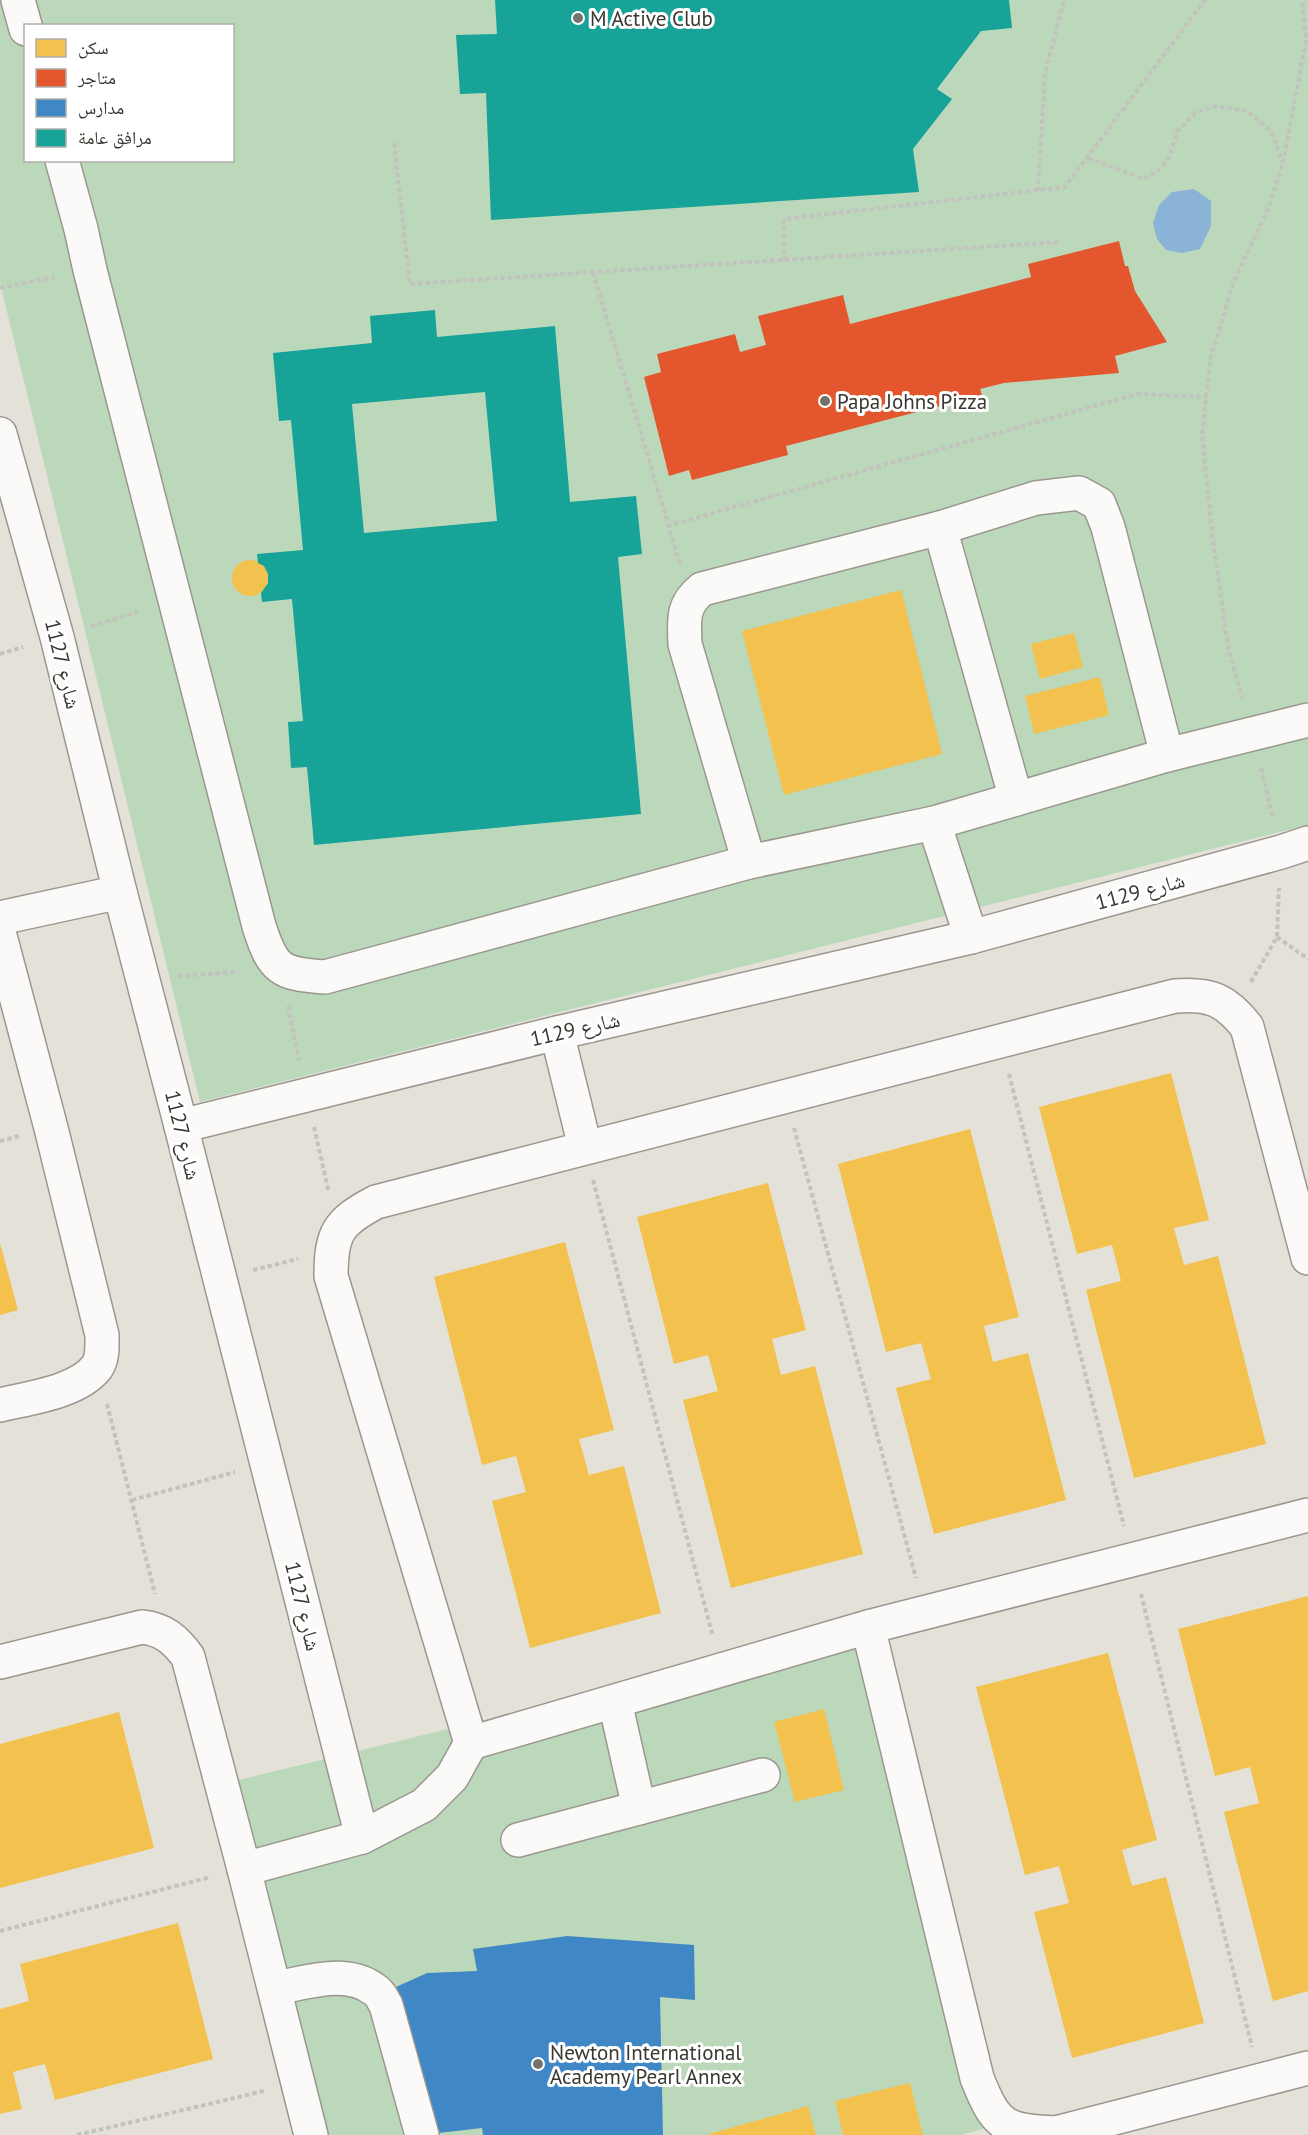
<svg xmlns="http://www.w3.org/2000/svg" width="1308" height="2135" font-family="'PT Sans','Noto Naskh Arabic',sans-serif">
<rect width="100%" height="100%" fill="#e4e1d8"/>
<!-- green -->
<g fill="#bcd8ba" fill-rule="evenodd">
<path d="M0,0h1308v825l-1108,277 -200,-819zM26,26h206v134h-206z"/>
<polygon points="868,1627 1003,2123 961,2135 322,2135 222,1784"/>
</g>
<!-- water -->
<polygon fill="#8ab3d7" points="1194,189 1211,201 1211,226 1200,249 1182,253 1166,250 1157,239 1153,223 1159,205 1172,192"/>
<!-- homes -->
<g fill="#f2c14e">
<circle cx="250" cy="578" r="18"/>
<polygon points="901,590 942,754 784,795 742,631"/>
<polygon points="1074,633 1083,667 1040,679 1031,644"/>
<polygon points="1100,677 1109,715 1034,734 1025,696"/>
<polygon points="1171,1073 1209,1220 1174,1228 1184,1265 1218,1256 1266,1444 1134,1478 1086,1290 1121,1281 1112,1245 1077,1254 1039,1107"/>
<polygon points="970,1129 1019,1317 984,1326 993,1362 1028,1353 1066,1500 934,1534 896,1388 931,1379 921,1343 886,1352 838,1164"/>
<polygon points="768,1183 806,1330 772,1339 781,1375 815,1366 863,1554 731,1588 683,1400 718,1391 708,1355 674,1364 637,1217"/>
<polygon points="565,1242 614,1430 579,1439 589,1475 624,1466 661,1613 530,1648 492,1501 526,1492 516,1456 482,1465 434,1277"/>
<polygon points="0,1243 18,1310 0,1315"/>
<polygon points="1308,1596 1308,1991 1273,2001 1224,1812 1259,1803 1250,1767 1215,1776 1178,1629"/>
<polygon points="1108,1653 1157,1840 1122,1850 1132,1886 1166,1877 1204,2023 1072,2058 1034,1912 1069,1903 1059,1866 1025,1875 976,1687"/>
<polygon points="824,1709 844,1790 795,1802 774,1722"/>
<polygon points="119,1712 154,1848 0,1888 0,1744"/>
<polygon points="178,1923 213,2059 55,2100 45,2064 13,2072 22,2109 0,2114 0,2009 29,2001 20,1964"/>
<polygon points="910,2083 923,2135 843,2135 835,2101"/>
<polygon points="808,2106 816,2135 709,2135 709,2134"/>
</g>
<!-- shops -->
<polygon fill="#e4572e" points="1119,241 1125,266 1128,266 1135,291 1167,342 1115,356 1119,373 1004,383 980,389 982,395 786,446 788,455 692,480 689,470 669,476 644,377 661,372 657,354 735,334 740,352 766,345 758,316 843,295 850,324 1031,277 1028,264"/>
<!-- schools -->
<polygon fill="#3f88c5" points="567,1936 694,1945 695,2000 660,1997 663,2135 483,2135 482,2128 430,2134 396,1987 427,1973 477,1971 473,1949"/>
<!-- public -->
<g fill="#17a398" fill-rule="evenodd">
<polygon points="495,0 1009,0 1012,28 981,31 937,89 952,99 913,149 919,192 491,220 486,93 460,94 456,35 497,34"/>
<path d="M435,310l2,27 118,-11 15,176 66,-6 6,58 -24,3 23,257 -327,31 -7,-78 -16,1 -3,-46 15,-1 -11,-122 -30,3 -1,-9 7,-10v-9l-4,-8 -6,-3 -1,-9 46,-4 -12,-130 -12,1 -6,-68 99,-10 -2,-27zM485,392l12,129 -133,12 -12,-129z"/>
</g>
<g fill="none" stroke-linecap="round" stroke-linejoin="round">
<!-- minor casing -->
<g stroke="#9a9790" stroke-width="36">
<g id="minor">
<polyline points="18,0 26,29"/>
<path d="M62,160l19,69 9,41 169,656c14,44 21,48 66,51l424,-115 185,-39 233,-68 141,-35"/>
<polyline points="0,434 57,637 120,892 181,1126 362,1837"/>
<polyline points="940,528 1016,799"/>
<polyline points="934,823 971,937"/>
<path d="M749,862l-64,-218c-1,-25 -3,-39 17,-55l238,-61 96,-30 43,-5 20,11 9,23 59,228"/>
<polyline points="0,918 120,892"/>
<path d="M0,936l51,192 51,207c0,11 1,23 -5,32 -19,25 -68,31 -97,38"/>
<polyline points="557,1033 585,1147"/>
<polyline points="181,1126 557,1033 971,937 1281,852 1308,843"/>
<path d="M868,1627l109,451c19,48 27,53 79,55l252,-65"/>
<path d="M0,1662l142,-35c21,2 34,13 46,30l56,212 67,266"/>
<polyline points="615,1702 639,1808"/>
<path d="M471,1743l-140,-467c0,-43 7,-54 45,-74l799,-206c35,-3 51,4 72,31l61,231"/>
<polyline points="518,1840 763,1775"/>
<polyline points="244,1869 362,1837 424,1805 452,1777 471,1743 868,1627 1308,1515"/>
<path d="M275,1988c32,-5 71,-20 100,2 5,3 8,10 11,15l36,130"/>
</g>
</g>
<!-- path -->
<g stroke="#c3c2bf" stroke-width="4" stroke-dasharray="4.5 3" stroke-linecap="butt">
<polyline points="394,143 410,284 1059,242"/>
<polyline points="1088,158 1143,179 1157,172 1169,158 1177,132 1195,113 1216,106 1247,111 1271,131 1282,162"/>
<polyline points="1038,191 1045,73 1064,0"/>
<polyline points="784,261 784,219 1065,187 1205,0"/>
<polyline points="593,272 680,564"/>
<polyline points="0,288 55,277"/>
<polyline points="667,526 1137,394 1207,397"/>
<polyline points="91,626 141,611"/>
<polyline points="0,654 23,647"/>
<polyline points="1243,700 1228,647 1212,534 1202,433 1211,357 1233,284 1269,206 1283,163 1306,40 1302,0"/>
<polyline points="1261,768 1273,819"/>
<polyline points="1277,937 1308,959"/>
<polyline points="178,976 239,972"/>
<polyline points="1251,982 1277,937 1279,888"/>
<polyline points="288,1006 299,1061"/>
<polyline points="1009,1074 1124,1526"/>
<polyline points="314,1127 329,1193"/>
<polyline points="794,1128 916,1578"/>
<polyline points="0,1141 19,1136"/>
<polyline points="593,1180 713,1637"/>
<polyline points="253,1270 298,1259"/>
<polyline points="107,1404 155,1594"/>
<polyline points="132,1500 235,1472"/>
<polyline points="1141,1594 1252,2047"/>
<polyline points="0,1931 211,1877"/>
<polyline points="77,2135 264,2091"/>
</g>
<!-- minor -->
<use href="#minor" stroke="#fbfaf9" stroke-width="33"/>
</g>
<!-- markers -->
<g fill="#75726b" stroke="#fff" stroke-width="2">
<circle cx="578" cy="18" r="6"/>
<circle cx="825" cy="401" r="6"/>
<circle cx="538" cy="2064" r="6"/>
</g>
<g text-anchor="middle" dominant-baseline="central" stroke-width="6" stroke-linejoin="round" paint-order="stroke">
<!-- poi labels -->
<g font-size="21" fill="#393730" stroke="#fff" text-anchor="start">
<text x="590" y="18">M Active Club</text>
<text x="837" y="401">Papa Johns Pizza</text>
<text x="550" y="2052">Newton International<tspan x="550" dy="24">Academy Pearl Annex</tspan></text>
</g>
<!-- street labels -->
<g font-size="21" fill="#393730" stroke="#fff">
<text transform="translate(63 664) rotate(76)">شارع 1127</text>
<text transform="translate(1140 891) rotate(-15)">شارع 1129</text>
<text transform="translate(575 1029) rotate(-13)">شارع 1129</text>
<text transform="translate(183 1135) rotate(76)">شارع 1127</text>
<text transform="translate(303 1606) rotate(76)">شارع 1127</text>
</g>
</g>
<!-- legend -->
<rect x="24" y="24" width="210" height="138" fill="#ffffff" stroke="#b0afac" stroke-width="1.5"/>
<rect x="36" y="39" width="30" height="18" fill="#f2c14e" stroke="#b0afac" stroke-width="1.5"/>
<text x="78" y="54" font-size="18" fill="#393730">سكن</text>
<rect x="36" y="69" width="30" height="18" fill="#e4572e" stroke="#b0afac" stroke-width="1.5"/>
<text x="78" y="84" font-size="18" fill="#393730">متاجر</text>
<rect x="36" y="99" width="30" height="18" fill="#3f88c5" stroke="#b0afac" stroke-width="1.5"/>
<text x="78" y="114" font-size="18" fill="#393730">مدارس</text>
<rect x="36" y="129" width="30" height="18" fill="#17a398" stroke="#b0afac" stroke-width="1.5"/>
<text x="78" y="144" font-size="18" fill="#393730">مرافق عامة</text>
</svg>
